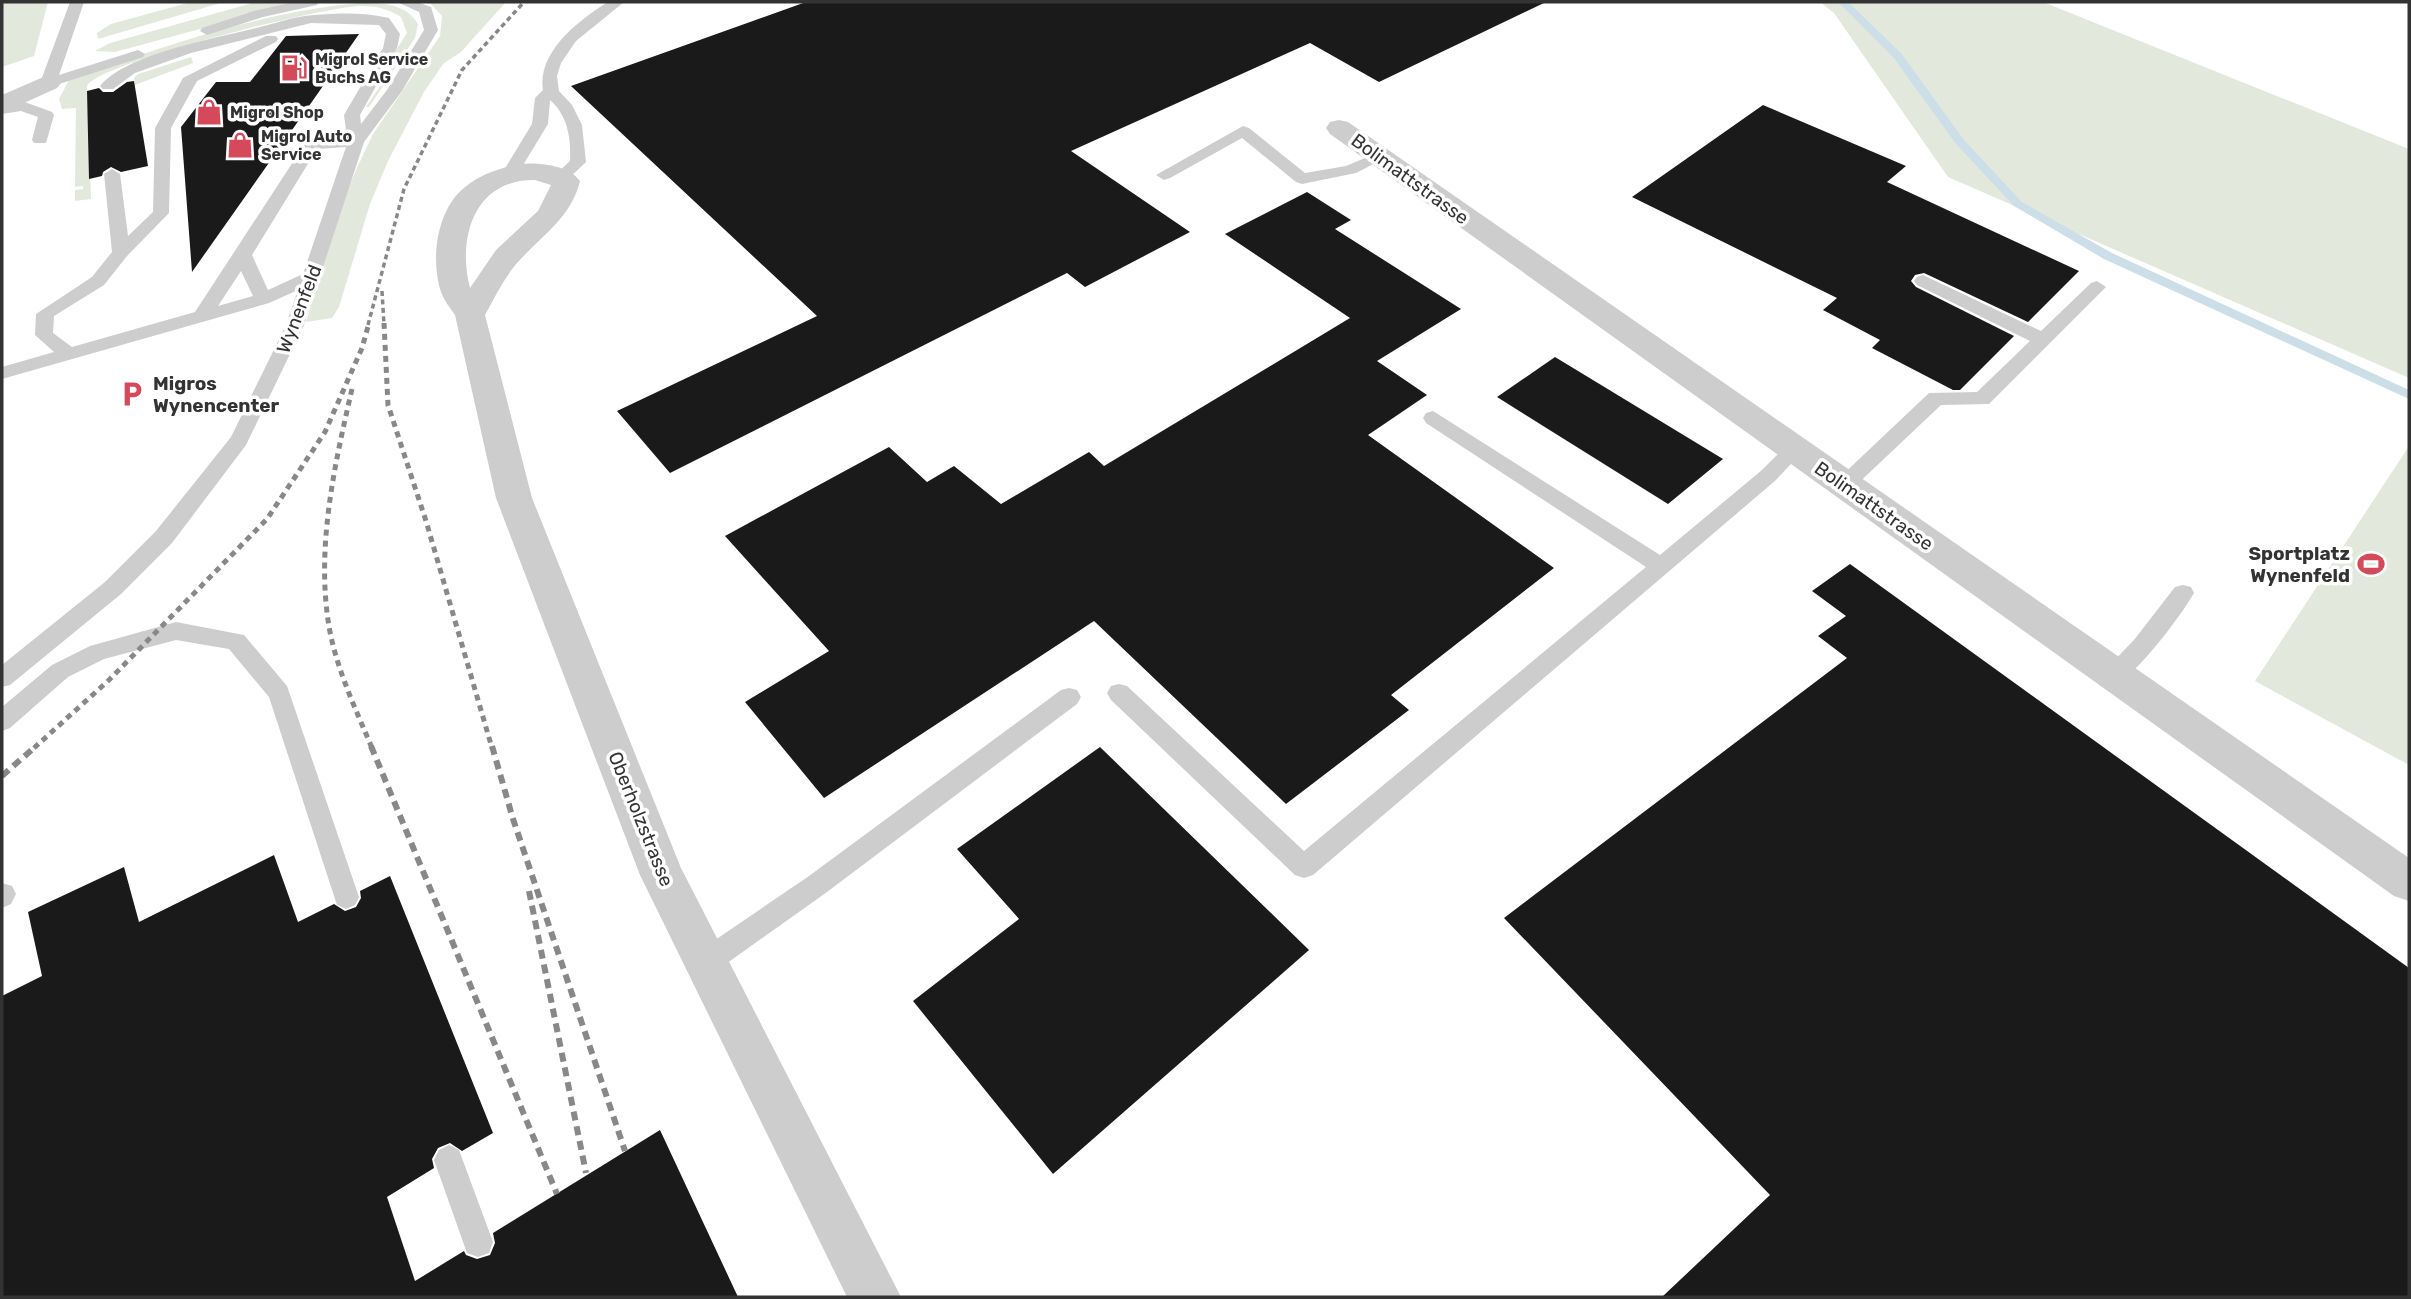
<svg xmlns="http://www.w3.org/2000/svg" width="2411" height="1299" font-family="Rubik,sans-serif">
<rect width="100%" height="100%" fill="#fff"/>
<!-- green -->
<g fill="#e3e8dd">
<polygon points="2,2 48,2 34,56 2,67"/>
<polygon points="191,2 224,2 98,39 97,33 111,24"/>
<polygon points="256,2 299,2 115,52 95,51 110,43"/>
<polygon points="429,2 506,2 461,52 443,64 424,92 388,161 370,204 339,307 332,318 306,322 342,204 356,170 373,134 440,36 442,16"/>
<polygon points="1820,2 2043,2 2409,149 2409,378 1948,177 1834,13"/>
<path d="M360,3c23,0 45,0 58,21l-3,14 -46,69h-3l25,-37 3,-17 13,-20 -6,-16c-12,-8 -25,-11 -40,-11 -35,0 -260,56 -274,80l4,113 -16,2v-11l8,-1v-3l-8,1 1,-79 -14,1 -3,-10 10,-19c91,-33 195,-69 291,-77z"/>
<polygon points="191,57 193,63 135,85 134,78 138,74"/>
<polygon points="2409,446 2409,765 2255,681"/>
</g>
<g fill="none" stroke-linecap="round" stroke-linejoin="round">
<!-- stream -->
<polygon fill="#ccdee7" fill-rule="evenodd" points="1838,2 1848,2 1901,53 1964,140 2022,202 2112,253 2409,390 2409,399 2104,259 2014,206 1956,144 1893,57"/>
</g>
<!-- building -->
<g fill="#1a1a1a">
<polygon points="806,2 1546,2 1379,82 1310,43 1071,151 1190,232 1085,287 1067,273 670,473 617,411 817,316 571,86"/>
<polygon points="359,34 316,96 192,272 181,127 216,82 250,82 286,36"/>
<polygon points="134,81 148,166 121,172 111,167 103,172 102,176 89,179 87,91 99,88 103,92 113,92 127,82"/>
<polygon points="1763,105 1906,166 1887,182 2079,271 2028,322 1924,273 1915,275 1911,281 1916,287 2014,336 1960,390 1953,390 1872,348 1880,340 1823,310 1837,298 1632,197"/>
<polygon points="1307,192 1351,220 1335,229 1461,309 1377,361 1427,395 1368,435 1554,568 1391,695 1409,710 1286,804 1094,621 824,798 745,702 829,651 725,536 889,447 927,482 954,466 1001,504 1089,452 1104,466 1350,318 1225,234"/>
<polygon points="1555,357 1723,459 1668,504 1497,397"/>
<polygon points="1850,564 2409,968 2409,1297 1662,1297 1770,1195 1504,918 1847,658 1818,636 1846,616 1812,591"/>
<polygon points="1100,747 1309,950 1053,1174 913,1001 1019,919 957,849"/>
<polygon points="274,855 298,922 334,904 345,911 356,907 361,898 360,891 390,876 493,1133 462,1151 450,1143 438,1148 432,1159 434,1168 387,1197 415,1281 464,1251 466,1255 477,1259 490,1255 495,1243 493,1233 660,1130 738,1297 2,1297 2,996 42,976 28,912 124,867 139,922"/>
</g>
<g fill="none" stroke-linecap="round" stroke-linejoin="round">
<!-- lane -->
<g fill="#cdcdcd" fill-rule="evenodd">
<polygon points="70,2 84,2 59,75 138,50 145,54 143,57 53,86 43,86 40,83"/>
<polygon points="294,2 319,2 317,5 263,17 207,35 200,31 202,28 254,11"/>
<path d="M397,2h20l14,5 7,23 -36,61 -38,51 -60,183 -58,120 -74,98 -51,51 -111,91 -8,2v-22l103,-83 51,-51 75,-94 55,-112 12,-35 -29,13 -267,76v-12l52,-15 -19,-17 1,-21 56,-37 20,-25 -8,-78 8,-5 8,5 8,62 25,-24 2,-84 28,-50 83,-42h10l2,3 -2,3 -79,39 -26,47 -2,85 -42,43 -23,29 -50,31 -1,17 19,14 123,-35 111,-170 41,-4 -3,-23 39,-67 3,-14 -7,-9 -68,-2 -120,30 -56,20 -22,16h-10l-3,-3c28,-33 114,-47 156,-58 18,-4 38,-12 58,-13 24,-2 51,-3 75,3l11,16 -3,14 -37,67 1,9 26,-34 37,-60 -5,-18zM346,147l-43,127 -35,16 -16,-35 65,-106zM241,271l12,25 -35,10z"/>
<path d="M608,2h16l-48,39 -15,22 -4,13 2,15 13,14 10,20 4,37 -20,19 -6,2 -8,-5 18,-17c1,-23 -2,-45 -20,-61l-2,24 -31,51 -8,5 -6,-2 -2,-3 31,-51 3,-26 8,-8c-6,-38 36,-70 65,-88z"/>
<polygon points="22,101 52,112 54,115 46,143 34,143 32,140 38,117 21,111 2,114 2,104"/>
<polygon points="1243,126 1249,128 1305,173 1346,166 1379,152 1387,157 1356,173 1302,184 1296,182 1242,138 1170,178 1164,180 1156,175"/>
<polygon points="1923,275 2041,331 2091,283 2097,281 2106,287 1989,404 1941,405 1851,490 1844,492 1837,490 1834,485 1837,480 1929,393 1977,392 2030,341 1917,285 1914,281 1917,277"/>
<polygon points="1433,411 1660,555 1762,470 1787,445 1801,445 1804,450 1776,480 1313,875 1304,878 1295,875 1111,700 1107,693 1111,686 1119,684 1127,686 1304,851 1646,567 1426,423 1423,418 1426,413"/>
<path d="M2183,585l8,2 3,6c-12,21 -53,76 -74,88 -5,3 -10,1 -15,0l-4,-7 33,-34 41,-53z"/>
<polygon points="176,622 244,635 287,686 359,897 355,905 346,909 337,905 269,697 229,649 176,640 104,659 68,677 10,728 2,731 2,707 52,665 90,646"/>
<polygon points="1069,688 1077,690 1081,697 1077,704 827,892 716,971 706,975 696,971 693,962 696,953 809,876 1061,690"/>
<polygon points="2,883 12,886 16,894 11,904 2,908"/>
<polygon points="449,1145 459,1150 493,1242 489,1253 478,1257 467,1253 434,1160 439,1150"/>
</g>
<!-- street -->
<g fill="#cdcdcd" fill-rule="evenodd">
<polygon points="48,75 57,78 61,83 57,88 2,113 2,95"/>
<polygon points="1339,120 1348,122 2409,858 2409,901 2394,896 1330,134 1326,128 1330,122"/>
<path d="M520,164c18,-2 49,1 60,17 -9,37 -39,55 -63,82 -13,15 -22,34 -32,52l47,183 149,370 220,429h-54l-207,-422 -144,-377 -41,-183c-5,-7 -11,-15 -14,-23 -11,-33 -4,-83 24,-105 16,-13 35,-19 55,-23zM535,180l16,5 -13,26 -42,39 -26,38c-13,-50 4,-109 65,-108z"/>
</g>
<!-- rail-far2 -->
<g stroke="#888" stroke-width="3.5" stroke-dasharray="5 3.5" stroke-linecap="butt">
<polyline points="382,291 384,325"/>
<polyline points="368,325 404,189 462,70 524,2"/>
</g>
<!-- rail-far1 -->
<g stroke="#888" stroke-width="5" stroke-dasharray="6 5" stroke-linecap="butt">
<polyline points="384,323 388,405 426,521 492,748"/>
<path d="M352,389c-18,78 -37,163 -22,243 8,40 26,78 42,116"/>
<polyline points="34,748 109,680 267,519 325,432 362,348 369,323"/>
</g>
<!-- rail -->
<g stroke="#888" stroke-width="6" stroke-dasharray="9 6" stroke-linecap="butt">
<polyline points="371,746 557,1194"/>
<polyline points="492,746 513,819 625,1151"/>
<polyline points="2,776 36,746"/>
<polyline points="529,891 586,1173"/>
</g>
</g>
<!-- icons -->
<defs>
<g id="fuel-bare" transform="scale(2.1)"><path d="M-5.5-6h7V0h2V4h1.3V-2.5L3-4.5l.8-.8L6-3V5H2.5V1h-1V6h-7ZM-4.2-4.7v3.2H.2V-4.7Z" fill="#d44a5b" stroke="#fff" stroke-width="2.5" paint-order="stroke"/></g>
<g id="shop-bare" transform="scale(2.1)"><path d="M-5-2.5h2.3a2.7 3.5 0 0 1 5.4 0H5L5.5 6h-11ZM-1.5-2.5h3a1.5 2.3 0 0 0-3 0Z" fill="#d44a5b" stroke="#fff" stroke-width="2.5" paint-order="stroke"/></g>
<g id="parking-bare" transform="scale(2.1)"><path d="M-3.5-5.5H1a3.5 3.5 0 0 1 0 7H-1V5.5H-3.5ZM-1-3.4V-.6H.8a1.4 1.4 0 0 0 0-2.8Z" fill="#d44a5b" stroke="#fff" stroke-width="2.5" paint-order="stroke"/></g>
<g id="stadium-bare" transform="scale(2.1)"><path d="M0-5a6.5 5 0 1 0 0 10a6.5 5 0 1 0 0-10ZM-3.5-1.8h7v3.6h-7Z" fill="#d44a5b" stroke="#fff" stroke-width="2.5" paint-order="stroke"/></g>
</defs>
<g fill-rule="evenodd">
<use href="#fuel-bare" x="294" y="68"/>
<use href="#shop-bare" x="209" y="112"/>
<use href="#shop-bare" x="240" y="145"/>
<use href="#parking-bare" x="132" y="394"/>
<use href="#stadium-bare" x="2371" y="564"/>
</g>
<g text-anchor="middle" dominant-baseline="central" stroke-width="7" stroke-linejoin="round" paint-order="stroke">
<!-- far-poi labels -->
<g font-size="16" font-weight="bold" fill="#333" stroke="#fff" text-anchor="start">
<text x="315" y="59">Migrol Service<tspan x="315" dy="18">Buchs AG</tspan></text>
<text x="230" y="112">Migrol Shop</text>
<text x="261" y="136">Migrol Auto<tspan x="261" dy="18">Service</tspan></text>
</g>
<!-- street labels -->
<g font-size="19" fill="#333" stroke="#fff">
<text transform="translate(1410 179) rotate(36)">Bolimattstrasse</text>
<text transform="translate(299 309) rotate(-69)">Wynenfeld</text>
<text transform="translate(1874 506) rotate(35)">Bolimattstrasse</text>
<text transform="translate(641 819) rotate(68)">Oberholzstrasse</text>
</g>
<!-- poi labels -->
<g font-size="19" font-weight="bold" fill="#333" stroke="#fff" text-anchor="start">
<text x="153" y="383">Migros<tspan x="153" dy="22">Wynencenter</tspan></text>
<text x="2350" y="553" text-anchor="end">Sportplatz<tspan x="2350" dy="22">Wynenfeld</tspan></text>
</g>
</g>
<!-- border -->
<rect width="2411" height="1299" fill="none" stroke="#333333" stroke-width="7"/>
</svg>
